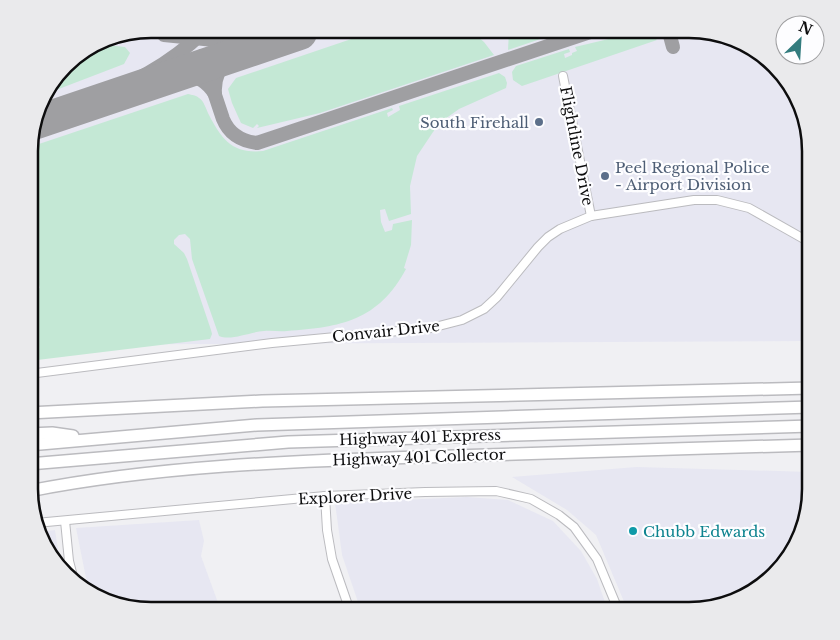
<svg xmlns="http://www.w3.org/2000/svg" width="840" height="640" font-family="'Libre Baskerville',serif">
<rect width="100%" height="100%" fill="#f0f0f3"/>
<!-- built -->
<g fill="#e7e7f2">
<polygon points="697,29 736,38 770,59 799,97 811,150 811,341 29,345 30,134 45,90 70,59 111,35"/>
<polygon points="637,467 811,472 811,498 802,536 781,570 743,599 690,611 628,611 596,535 567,510 512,477"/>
<polygon points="467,497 508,500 553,521 581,551 597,579 608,611 361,611 342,555 335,503"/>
<polygon points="199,520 204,541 201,556 221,611 143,611 104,602 92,594 86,578 76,528"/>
<polygon points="55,530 61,569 41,544 38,532"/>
</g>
<!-- green -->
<g fill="#c4e8d5">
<polygon points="567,30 511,49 508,50 509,31"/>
<polygon points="471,31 484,42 494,55 320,113 257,128 259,126 257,124 253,128 241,123 232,103 228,89 236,78 372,32"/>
<polygon points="642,31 650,34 657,40 522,86 513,80 512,72 516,66 569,49 570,52 564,54 565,58 572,55 572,53 577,51 575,47"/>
<polygon points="97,44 125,47 130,53 124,64 43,95 45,90 70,59"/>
<path d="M499,73l6,4 2,6 -1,5 -47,21 -14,10 -12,13 -16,24 -7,30 1,28 -22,7 -4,-12 -5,1 1,12 4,10 7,-2 1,-6 19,-4 -1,25 -7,23 2,1c-28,52 -65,58 -119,62 -8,1 -15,-1 -23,0 -14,1 -33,10 -45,5l-27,-77 -2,-20 -5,-5 -6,1 -5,5v4l10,9 3,6 24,71 1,4 -2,5 -181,22v-69l11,-4 -10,-31v-110l158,-53c4,1 8,1 11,4 5,3 7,11 10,17 13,25 24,39 54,36l129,-43 1,2 -6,3 1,4 12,-7 -1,-4z"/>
</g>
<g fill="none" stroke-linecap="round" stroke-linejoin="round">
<!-- taxiway -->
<g stroke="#9f9fa2" stroke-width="14">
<polyline points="666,29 670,36 673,47"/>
<polyline points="164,35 224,41 299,33"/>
<path d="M202,56l21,63c6,15 18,22 34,24l339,-113"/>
<path d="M131,91l53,-16c14,1 23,7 31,19 -3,-40 35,-43 65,-53"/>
<path d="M78,108c44,-21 87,-39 123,-74"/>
</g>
<!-- runway -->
<polyline stroke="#9f9fa2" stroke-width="34" points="34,123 300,33"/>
<!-- minor casing -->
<g stroke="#bbbbbf" stroke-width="10">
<g id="minor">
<polyline points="563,76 591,216"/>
<polyline points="29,374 272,343 431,328 462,320 484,309 497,297 538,247 548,237 560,229 591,216 694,200 717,200 749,208 811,243"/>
<polyline points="325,496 327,530 332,559 350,611"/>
<polyline points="65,521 69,561 75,584"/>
<polyline points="36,523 325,496 425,492 496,491 531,499 559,515 574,527 597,559 617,607 623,611"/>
</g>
</g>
<!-- highway casing -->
<g stroke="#bbbbbf" stroke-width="14">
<g id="highway">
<polyline points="29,413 262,401 811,388"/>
<polyline points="29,434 52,433 73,436"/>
<polyline points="29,445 257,425 811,407"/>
<polyline points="29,464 288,442 811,426"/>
<path d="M29,491c126,-25 264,-30 392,-34 130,-5 260,-8 390,-12"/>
</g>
</g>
<!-- minor -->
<use href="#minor" stroke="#fff" stroke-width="8"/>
<!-- highway -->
<use href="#highway" stroke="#fff" stroke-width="11"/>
</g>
<!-- markers -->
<g fill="#5c6f8a" stroke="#fdfdff" stroke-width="2">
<circle cx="539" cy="122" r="5"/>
<circle cx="605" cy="176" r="5"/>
</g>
<circle fill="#0f9aa8" stroke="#fdfdff" stroke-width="2" cx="633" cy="531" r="5"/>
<g text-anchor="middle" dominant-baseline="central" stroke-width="4.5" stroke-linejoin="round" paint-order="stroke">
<!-- service labels -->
<g font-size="15" fill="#4e5e75" stroke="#fdfdff" text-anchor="end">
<text x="529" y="122">South Firehall</text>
<text x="615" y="167" text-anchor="start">Peel Regional Police<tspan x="615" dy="17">- Airport Division</tspan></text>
</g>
<!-- street labels -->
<g font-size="15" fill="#0d0d0e" stroke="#fdfdff">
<text transform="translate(577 146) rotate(79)">Flightline Drive</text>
<text transform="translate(386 331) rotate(-6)">Convair Drive</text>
<text transform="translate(420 437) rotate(-2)">Highway 401 Express</text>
<text transform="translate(419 457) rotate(-2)">Highway 401 Collector</text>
<text transform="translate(355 496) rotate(-3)">Explorer Drive</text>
</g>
<!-- culture labels -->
<g font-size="15" fill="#0d838f" stroke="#fdfdff" text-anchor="start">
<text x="643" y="531">Chubb Edwards</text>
</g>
</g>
<!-- crop -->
<path d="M0 0H840V640H0ZM151 38H689A113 113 0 0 1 802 151V489A113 113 0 0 1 689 602H151A113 113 0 0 1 38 489V151A113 113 0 0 1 151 38Z" fill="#eaeaec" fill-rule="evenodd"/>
<path fill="none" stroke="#0d0d0e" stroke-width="2.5" d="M151 38H689A113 113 0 0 1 802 151V489A113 113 0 0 1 689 602H151A113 113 0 0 1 38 489V151A113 113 0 0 1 151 38Z"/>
<!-- north arrow -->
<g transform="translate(800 40) rotate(25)"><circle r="24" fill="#fdfdff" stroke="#9d9d9f"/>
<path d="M0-4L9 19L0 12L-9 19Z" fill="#337c7e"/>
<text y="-8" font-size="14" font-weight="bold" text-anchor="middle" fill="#0d0d0e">N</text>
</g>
</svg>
